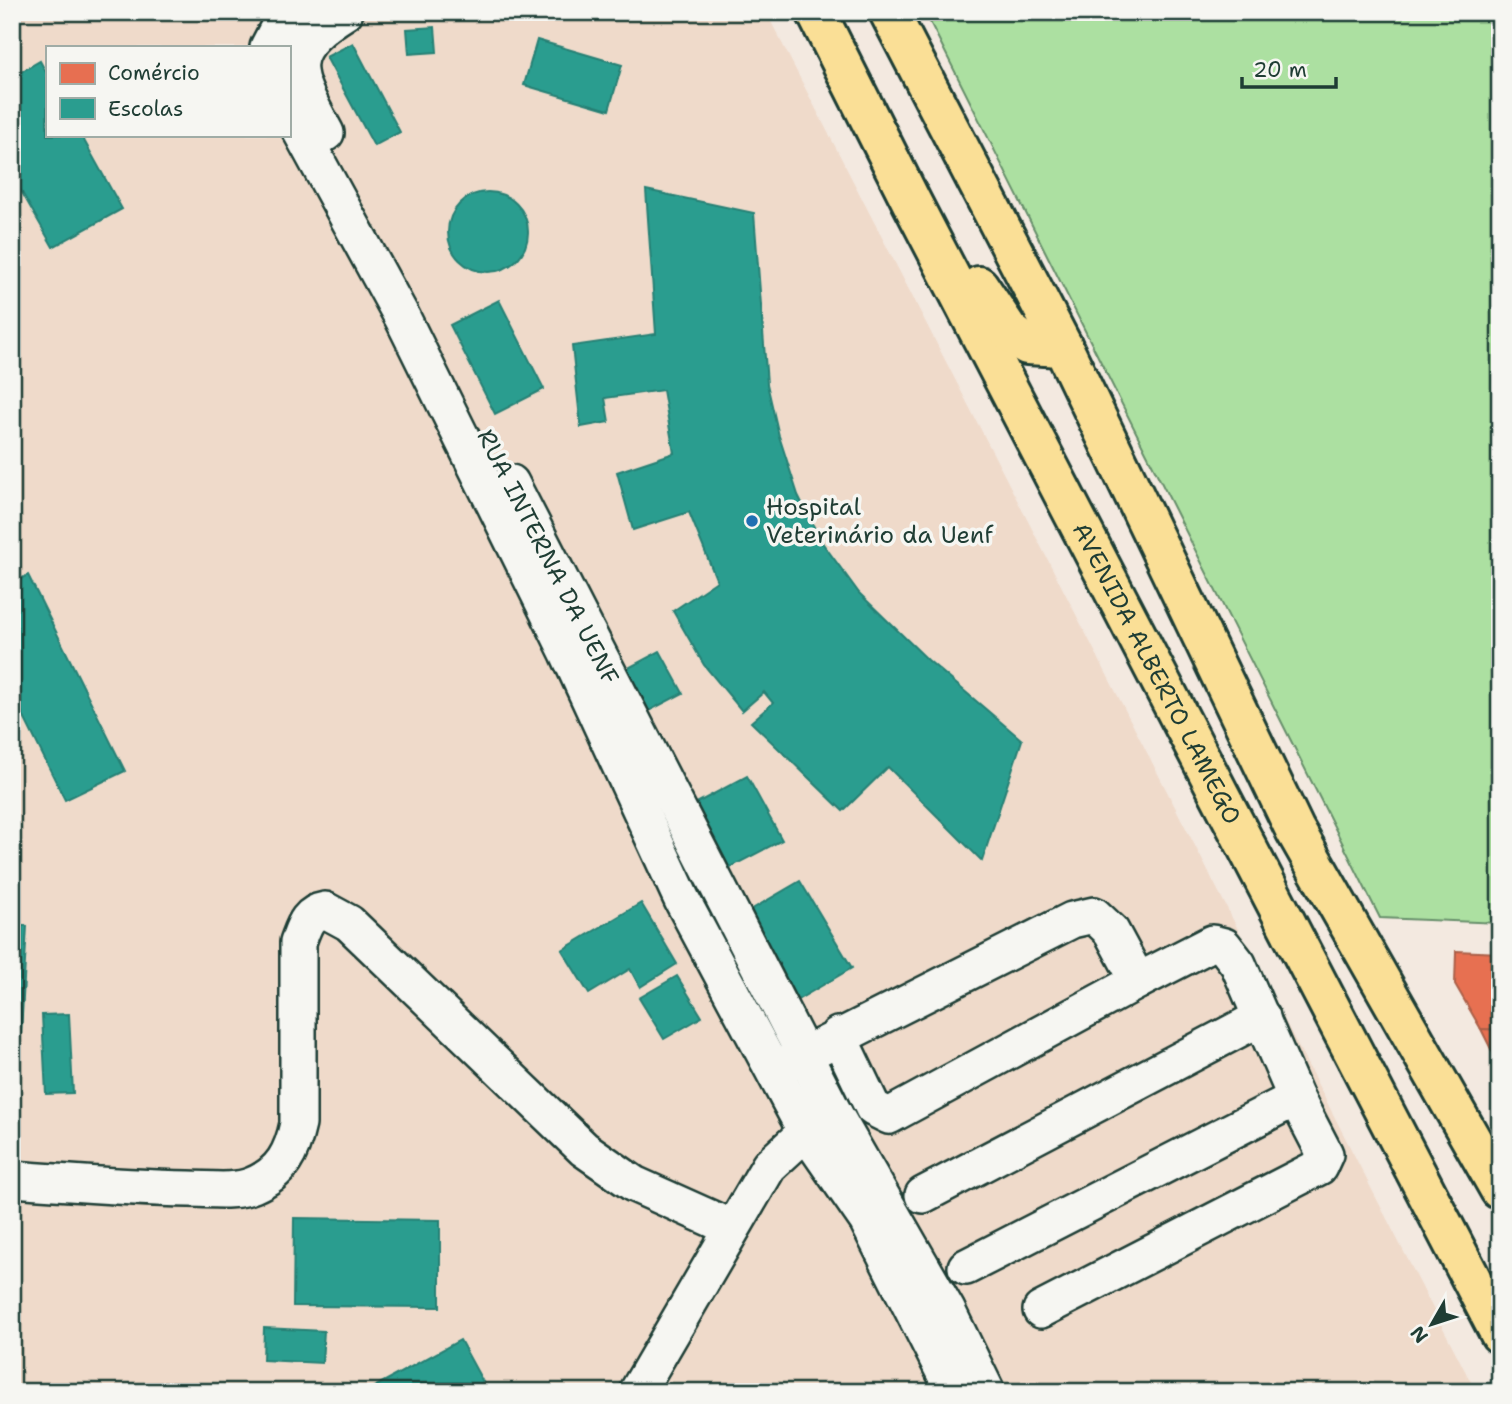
<svg xmlns="http://www.w3.org/2000/svg" width="1512" height="1404" font-family="'Shantell Sans',sans-serif">
<rect width="100%" height="100%" fill="#f3e9e0"/>
<filter id="ink" filterUnits="userSpaceOnUse"><feTurbulence type="fractalNoise" baseFrequency=".0143" numOctaves="2"/><feDisplacementMap in="SourceGraphic" scale="14" xChannelSelector="R" yChannelSelector="G"/><feConvolveMatrix kernelMatrix="1 2 1 2 8 2 1 2 1" color-interpolation-filters="sRGB"/></filter>
<g filter="url(#ink)">
<!-- built -->
<path fill="#efdaca" fill-rule="evenodd" d="M12,12h754l710,1380h-1464zM47,47h242v88h-242z"/>
<!-- green -->
<polygon fill="#ace0a1" stroke="#668e6a" stroke-width="2" points="925,12 1456,12 1500,15 1500,923 1380,918"/>
<!-- shops -->
<g fill="#e76f51" stroke="#ab6048" stroke-width="2">
<polygon points="1456,951 1500,953 1500,1030 1481,1029 1455,984"/>
<polygon points="1481,1029 1500,1030 1500,1067"/>
</g>
<!-- schools -->
<g fill="#2a9d8f" stroke="#278074" stroke-width="2">
<polygon points="435,27 437,52 409,54 407,29"/>
<polygon points="537,40 622,65 609,110 524,85"/>
<polygon points="353,43 400,132 374,146 326,57"/>
<polygon points="40,61 47,74 47,135 81,135 122,209 53,247 12,175 12,77"/>
<polygon points="646,190 754,213 767,384 779,436 798,495 821,541 859,593 928,660 1022,740 982,861 888,767 843,811 751,722 773,703 764,692 742,711 704,665 673,611 717,581 689,512 633,530 617,472 674,453 663,390 605,398 609,422 581,427 572,346 656,334"/>
<circle cx="488" cy="232" r="40"/>
<polygon points="499,300 544,389 495,414 450,325"/>
<polygon points="28,575 125,771 65,800 12,693 12,583"/>
<polygon points="660,651 683,693 643,714 621,672"/>
<polygon points="747,776 782,840 725,870 691,806"/>
<polygon points="800,881 852,968 789,1005 737,918"/>
<polygon points="641,903 677,964 640,987 630,969 589,994 562,950"/>
<polygon points="12,925 27,926 21,1033 12,1032"/>
<polygon points="677,976 702,1017 664,1039 639,998"/>
<polygon points="69,1014 73,1093 46,1094 42,1015"/>
<polygon points="294,1218 440,1220 440,1307 293,1306"/>
<polygon points="264,1328 324,1331 322,1363 263,1360"/>
<polygon points="460,1340 483,1382 465,1392 365,1392"/>
</g>
<g fill="none" stroke-linecap="round" stroke-linejoin="round">
<!-- minor casing -->
<g stroke="#1f3d34" stroke-width="40">
<g id="minor">
<polyline points="268,47 280,24 291,12"/>
<polyline points="289,110 402,317 568,653 682,900 806,1132 867,1220 954,1392"/>
<path d="M326,133c-32,-59 -47,-80 19,-121"/>
<polyline points="511,483 835,1115"/>
<polyline points="784,1065 1072,920 1094,915 1111,931 1138,981 889,1116 873,1108 838,1035"/>
<path d="M12,1179c59,4 118,9 177,10 21,0 45,4 64,-4 29,-12 39,-33 45,-61v-182c6,-16 9,-29 27,-32l24,13 235,226 50,35 98,44"/>
<polyline points="923,1195 1262,1017"/>
<polyline points="966,1267 1296,1098"/>
<polyline points="1041,1310 1319,1167 1325,1154 1296,1098 1238,964 1224,946 1212,943 1138,981"/>
<polyline points="637,1392 769,1166 806,1132 835,1115 947,1310 987,1392"/>
</g>
</g>
<!-- major casing -->
<g stroke="#1f3d34" stroke-width="44">
<g id="major">
<path id="s1" d="M816,12l96,191 588,1131"/>
<polyline points="889,12 1063,347 1295,830 1500,1190"/>
<polyline points="979,286 1009,331 1027,345 1063,347"/>
</g>
</g>
<!-- minor -->
<use href="#minor" stroke="#f6f6f2" stroke-width="35"/>
<!-- major -->
<use href="#major" stroke="#fadf96" stroke-width="38"/>
</g>
</g>
<!-- markers -->
<circle fill="#1f6fb2" stroke="#f6f6f2" stroke-width="2.5" cx="752" cy="521" r="7"/>
<g text-anchor="middle" dominant-baseline="central" stroke-width="7" stroke-linejoin="round" paint-order="stroke">
<!-- poi labels -->
<g font-size="24" fill="#1f3d34" stroke="#f6f6f2" text-anchor="start">
<text x="766" y="507">Hospital<tspan x="766" dy="28">Veterinário da Uenf</tspan></text>
</g>
<!-- street labels -->
<g font-size="24" fill="#1f3d34" stroke="#f6f6f2">
<text transform="translate(548 557) rotate(63)">RUA INTERNA DA UENF</text>
<text stroke="none"><textPath href="#s1" startOffset="744">AVENIDA ALBERTO LAMEGO</textPath></text>
</g>
</g>
<!-- margin -->
<rect width="1512" height="1404" fill="none" stroke="#f6f6f2" stroke-width="42"/>
<rect x="21" y="21" width="1470" height="1362" fill="none" stroke="#1f3d34" stroke-width="2.5" filter="url(#ink)"/>
<!-- legend -->
<rect x="46" y="46" width="245" height="91" fill="#f6f6f2" stroke="#a0aca6" stroke-width="2"/>
<rect x="60" y="63" width="35" height="21" fill="#e76f51" stroke="#a0aca6" stroke-width="2"/>
<text x="108" y="80" font-size="21" fill="#1f3d34">Comércio</text>
<rect x="60" y="98" width="35" height="21" fill="#2a9d8f" stroke="#a0aca6" stroke-width="2"/>
<text x="108" y="116" font-size="21" fill="#1f3d34">Escolas</text>
<!-- north arrow -->
<g transform="translate(1432 1324) rotate(231)" stroke="#f6f6f2" stroke-width="5" paint-order="stroke">
<path d="M0-5L12 26L0 18L-12 26Z" fill="#1f3d34"/>
<text y="-10" font-size="19" font-weight="bold" text-anchor="middle" fill="#1f3d34">N</text>
</g>
<!-- scale -->
<path d="M1242 77v10h94v-10" fill="none" stroke="#1f3d34" stroke-width="3.5"/>
<text x="1253" y="77" font-size="21" fill="#1f3d34" stroke="#f6f6f2" stroke-width="5" paint-order="stroke">20 m</text>
</svg>
